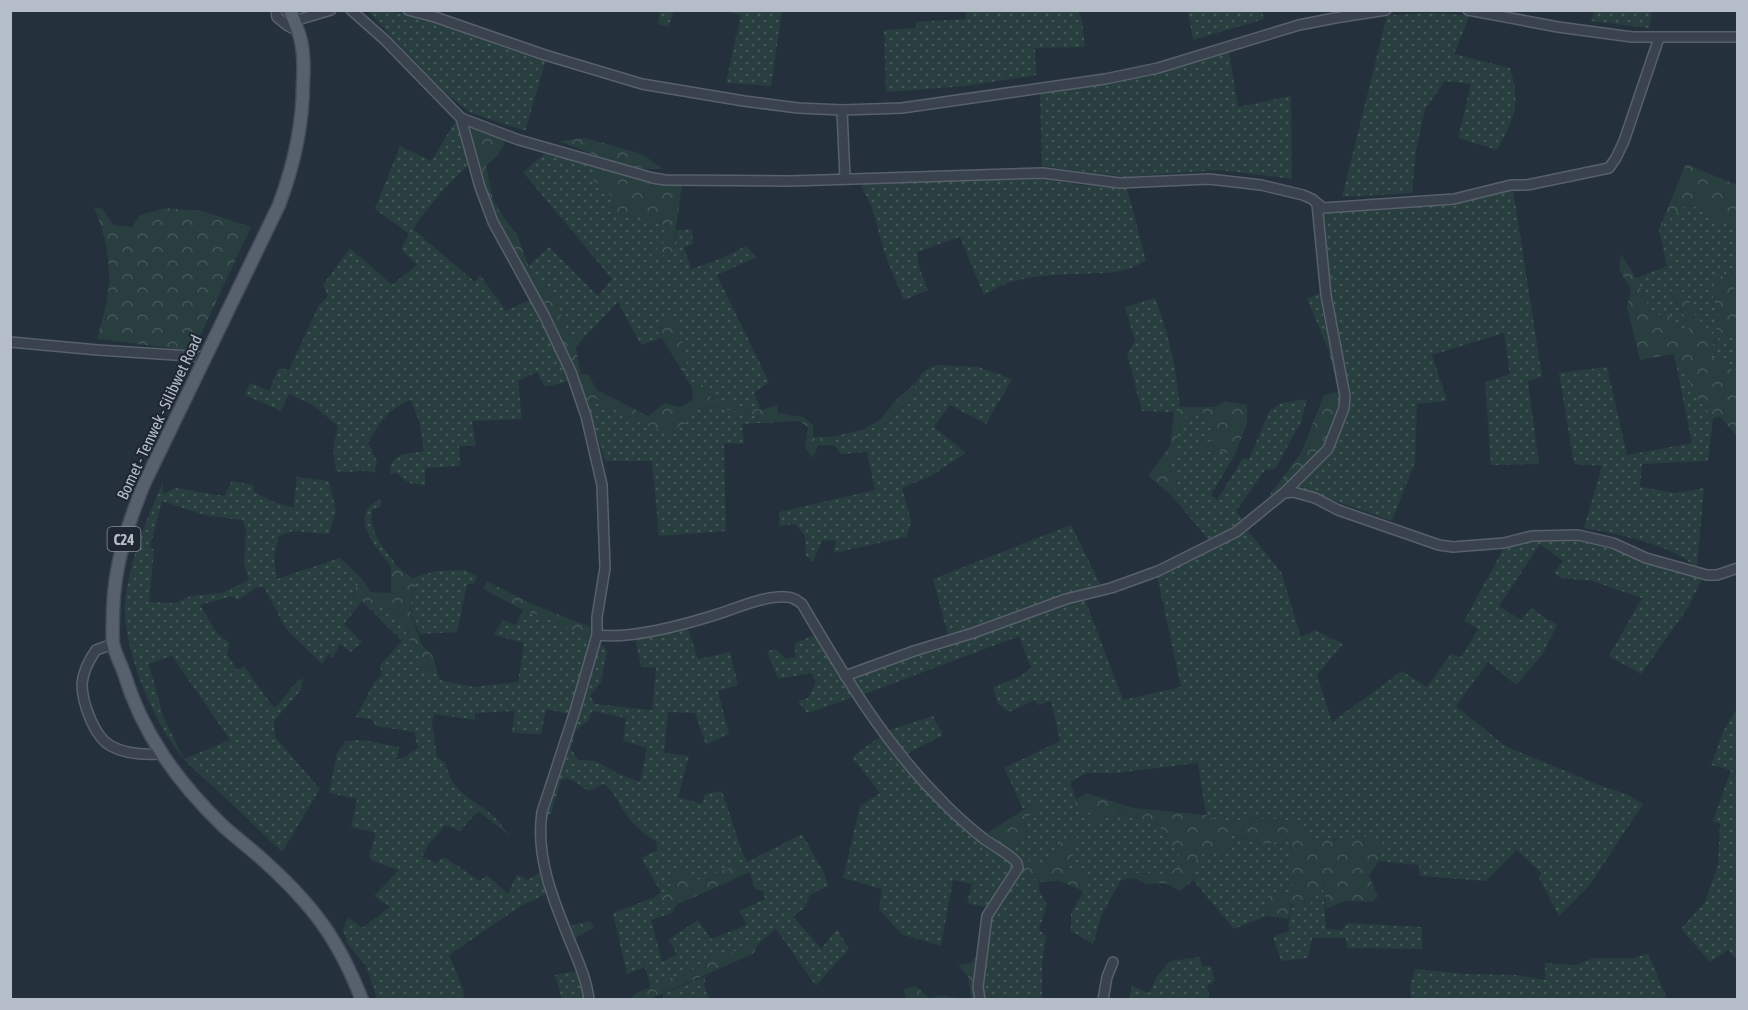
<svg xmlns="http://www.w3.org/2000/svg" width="1748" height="1010" font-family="'Asap Condensed',sans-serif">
<defs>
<pattern id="grass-dots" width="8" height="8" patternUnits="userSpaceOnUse" patternTransform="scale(1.5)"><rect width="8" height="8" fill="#283e3f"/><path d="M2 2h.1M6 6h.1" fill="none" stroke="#455859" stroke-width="1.8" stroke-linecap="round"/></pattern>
<pattern id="forest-crowns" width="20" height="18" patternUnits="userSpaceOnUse" patternTransform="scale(1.5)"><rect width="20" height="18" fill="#283e3f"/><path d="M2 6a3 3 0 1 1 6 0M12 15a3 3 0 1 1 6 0" fill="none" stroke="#455859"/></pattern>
</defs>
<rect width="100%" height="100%" fill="#25303d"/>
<!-- grass -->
<g fill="url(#grass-dots)" fill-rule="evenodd">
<polygon points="368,11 391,11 427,20 546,60 525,131 469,112 441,89"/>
<polygon points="660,11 674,11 668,27 658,24"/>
<polygon points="726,11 782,11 771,86 726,83 741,15"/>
<polygon points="965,11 1078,11 1082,20 1085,47 1035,48 1036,75 967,86 886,92 884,30 916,28 916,22 966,19"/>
<polygon points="1188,11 1262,11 1264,19 1193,40"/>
<polygon points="1594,11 1594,10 1652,11 1649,28 1591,21"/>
<path d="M1428,13l42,2 -16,39 56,14c11,37 5,49 -13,82l-39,-12 13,-54 -26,-3 -20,28 -9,41 -4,43 -70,4 45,-182z"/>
<polygon points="1229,52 1238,107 1291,96 1292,179 1218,170 1125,177 1042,166 1040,94 1145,76"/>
<path d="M457,119l14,44c-22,19 -41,41 -58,66l62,53 5,-7 26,36 26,-12 38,82 -25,6 -8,-15 -19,9 4,38 -50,2 4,25h-17l1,20 -35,2v17l-16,-2 -13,-10 -6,1c1,-23 15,-19 34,-23l-4,-27 -9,-24c-24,9 -30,22 -43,42l9,20 -3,11c-17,-6 -23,2 -38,-2l-3,-23 5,-22 -27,-22 -22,-10 -8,17 -36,-16 5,-12 19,8 10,-23 10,2 30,-65 9,-9 -5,-11 27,-37 42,37 25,-20 -16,-16 8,-15 -34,-25 25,-63 31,15z"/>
<polygon points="549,150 599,166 635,214 664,225 664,242 673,251 677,230 692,229 693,244 684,247 691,269 720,259 746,246 757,257 717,275 769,382 754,393 761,410 724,403 707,395 704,384 692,388 685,376 687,358 661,323 662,338 641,345 618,302 582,340 568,333 551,290 533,278 529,265 549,247 598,296 612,279 523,172"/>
<path d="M1041,179l39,6 47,3 19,73c-9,4 -20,10 -31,11 -41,4 -96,-2 -131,23l-24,-58 -43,15 2,15 9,23 -24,10 -20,-48 -11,-42 -13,-27z"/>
<polygon points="1513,189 1542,377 1528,381 1539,464 1491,465 1485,382 1510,374 1504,333 1432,355 1447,401 1417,404 1415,462 1392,521 1296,487 1349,395 1331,301 1319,211 1450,204"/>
<polygon points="1705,206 1715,220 1737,220 1737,305 1734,300 1713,297 1721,322 1712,336 1695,315 1686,293 1670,292 1689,324 1688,344 1652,315 1636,278 1667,266 1659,229 1683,207"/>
<polygon points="1320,293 1328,348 1307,299"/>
<path d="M1155,298c14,37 21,69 25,109l-6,5 -32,-1 -15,-57 8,-13 -10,-34z"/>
<polygon points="1737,331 1737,386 1729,366 1709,357 1715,340"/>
<path d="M1674,354l13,18 6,20 20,26 -5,43 -66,3 -2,23 35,6 29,-5 -7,79 9,3 -17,36 -48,68 -32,-18 33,-58 -50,-17 -31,-3 -7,-5 9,-12 -23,-17 -41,62 22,14 10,-12 26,17 -15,30 -26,30 -28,-23 -32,44 49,40 99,41 23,7 16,10 -54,82 -30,30 -20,-38 2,-5 -24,-23 -31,31 -66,-5 -1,-11 -40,-4 -1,-11 -5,-13 -58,2 -21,-18 -45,-4 -22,8 -21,-10 -8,-52 -82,10h-30l-16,9 6,17 -2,12 42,1 42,12 27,40 -21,10 -28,-1 -15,7 -19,34 -9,30 -22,-13v-18l21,-37 -29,-10 -2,-25 -18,30 -32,-21 17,-16 -3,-14 9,-17 -11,6 -19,-41 56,-27 -9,-40 -13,4 -3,-5 -26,12 -11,-8 -5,-17 28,-11 10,-8 -12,-32 -157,59 -10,-18 232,-80 39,103 58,-13 -24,-112 91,-44 33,41 20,65 14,-7 28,14 -26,31 15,47 70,-51 25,16 24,-33 10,3 17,-28 -14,-8 41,-75 40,-9 49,3 70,28 32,-1c-26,-23 -78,-33 -112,-39l18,-62 -28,-2 -15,-91 48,-6 20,88 65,-12z"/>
<path d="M937,365l41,2 34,12 -26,45 -36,-19 -16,22 32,26 -35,23 -29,12 9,33 -4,16 -74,16 3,-13 -14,1 -9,20 -7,-5 -1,-20 -10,-12 -16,2v-14l96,-22 -8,-38 -26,2 -7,-9 2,-9 50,-12 13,-15 13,-7c4,-20 5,-30 25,-37z"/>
<polygon points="596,399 651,428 688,411 712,406 781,422 742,424 744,444 724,443 726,531 659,536 652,461 605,461 586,402"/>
<polygon points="1307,399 1301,422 1275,469 1265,470 1236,511 1242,519 1230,529 1209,540 1171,495 1177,483 1170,468 1180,425 1188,413 1206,413 1212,423 1213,439 1199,450 1215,448 1234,456 1211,495 1217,500 1243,458 1249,459 1270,410 1282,403"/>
<path d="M297,477l32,4 7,30 -7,23 -36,-3 -14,5 -5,21 3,22 63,-21 22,21 -10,14 1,6 40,12 10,10 6,19 11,11 4,21 13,-2 3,10 34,7 44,-5 6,-39 -30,-8 9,-15 13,5 7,-15 30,10 38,20 -21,74 -24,-5 -5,25 -29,-1 3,-22 -40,2v7l-41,-6 -2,9 5,34 8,6c8,30 25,34 46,51 7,6 13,15 19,22l-32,-25 -18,20 -15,-6 -16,19 -7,13 14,6 8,-6 36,24 7,-6 21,19 9,-20 11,6 14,-9 6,22 -29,14 -70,48 14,34 1,10h-87l-11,-33 -18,-22 -5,-14 5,-13 14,11 28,-21 -16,-11 25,-26 -27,-9 -3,-5 7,-23 -25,-6 6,-28 -28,-6 8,-40 9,-12 16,-1 37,7 -2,13c9,-3 13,-8 21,-12l-4,-16 -38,-6 -4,-7 -16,-2 19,-36 7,-6 -2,-10 22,-24 -40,-40 -18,23 18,18 -11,10 -11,-8 -7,13 -5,-3 -6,10 -36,-35 -22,-42 -8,1 -18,12 -6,-4 -32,9 17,28 13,10 -3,11 10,16 7,-4 30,42c11,-9 18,-25 29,-30l-2,12 -27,31 1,16 45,52 -38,63c-22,-21 -44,-42 -66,-63 -11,-10 -23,-20 -33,-31 -30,-36 -65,-117 -57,-164 6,-39 21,-76 37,-112v12l13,-6 48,8 8,-15 21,4 1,7 17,9 22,7zM162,501l46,15 35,4 3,10 -2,34 5,16 -27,13 -31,3 -16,7 -26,-1 5,-52 -4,-3zM172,656l58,84 -46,19 -21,-43 -14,-52z"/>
<path d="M380,499l1,7 -9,4c-3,23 12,38 25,56l-6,1c-14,-20 -45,-51 -11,-68z"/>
<polygon points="1071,525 1100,584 948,635 933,579"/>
<path d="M465,570l12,6 -3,8h-7l-10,48 -37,2c-9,-20 -13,-27 -4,-47l-4,-9 24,-7z"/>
<path d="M687,626l11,33 32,-7 8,33 -20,6 11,43 -23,11 -11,-32 -27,-1 -4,41 25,3 -11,41 24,7 3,-10 17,-3 19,58 6,13 55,-28 22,39 4,13 -18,9 -6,13 -11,8 28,33 16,-20 12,20 -33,37 -40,-57 -17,14h-8l-27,14 -73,31 -6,-21 -18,7 -14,-61 40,-15 2,7 13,-3 8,3 -4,8 -21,7 11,42 15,-8 -9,-14 30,-20 13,19 36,-14 -8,-14 26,-12 -2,-8 -8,-2 -5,-17 -10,-8 -48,19 -10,-14 -7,20 -5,4 -9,-1 -20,-34 17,-8 -2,-9c-14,-7 -27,-21 -35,-34 -6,-10 -8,-18 -18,-23l-14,7 -21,-13 -7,2 -10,34 -6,1 53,-174 9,9 -6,32 -11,14 5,8 57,6 4,-42 -15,-1 -6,-30zM592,711l34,7 -3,23 24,7 -7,34 -21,-8 -23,-13 -18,-1 -7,-11 5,-19 12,-9z"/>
<polygon points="816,635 854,697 807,713 798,701 808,698 816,682 811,673 778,679 767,651 776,649 786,659 796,657 794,643"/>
<polygon points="1737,708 1737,959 1728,950 1710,962 1681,929 1705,902 1718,865 1720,824 1713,821 1731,770 1711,765 1723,732"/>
<polygon points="933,716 943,735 899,758 926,790 976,840 1039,882 1039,891 1047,904 1039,930 1046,936 1042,965 1042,999 985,999 984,995 990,949 980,950 981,926 988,908 967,903 972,884 953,880 941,946 901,934 879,909 882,889 843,878 860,806 880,793 852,757 889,730"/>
<polygon points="1231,834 1261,844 1291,840 1293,891 1269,896 1266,916 1234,929 1193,880 1196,858 1208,850 1231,850"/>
<path d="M1323,879l3,50 15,1 7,-7 74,4v22l-75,-1 -1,-10h-34l-4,20 -27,3 -8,-24 16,-6c-2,-33 14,-31 34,-52z"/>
<polygon points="1648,953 1667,999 1411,999 1410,986 1415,969 1465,974 1517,975 1545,980 1545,963 1576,965 1593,958 1635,958"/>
<polygon points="1200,957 1202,966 1211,966 1215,981 1207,986 1210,999 1129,999 1132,986 1149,993 1157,976 1170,961"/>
<polygon points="580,970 586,999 562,999 555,975"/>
<polygon points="706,976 704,985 709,999 663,999 663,994"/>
</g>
<!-- forest -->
<g fill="url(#forest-crowns)">
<path d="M469,124l38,15 -9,16 -12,11 7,34 13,21 11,13 16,44 18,12 17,43 14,7 -6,8 5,26h7l9,16 51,26 17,-13 15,4 13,-7 -1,-12 12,-4 3,11 17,8 37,7 16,-5 1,8 25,4 10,8v13l23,-2 -2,9 -16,1 -5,12 -8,-10 3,-21 -8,-6 -19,1 -69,-16 -24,5 -3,13 -15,7 -19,-3 -55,-29 -10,3c-16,-54 -48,-99 -75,-149 -19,-37 -29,-78 -41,-118z"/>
<path d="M586,138l56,16 21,15c-35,2 -72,-16 -104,-28z"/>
<polygon points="1686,164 1737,185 1737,220 1715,220 1705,206 1683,207 1659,229"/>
<polygon points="599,166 682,184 673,251 658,258 651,255 664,242 664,225 635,214 620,220 613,214 613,197 591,178"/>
<path d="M94,207l9,2 10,16 19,2 8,-12 25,-7 38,3 48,16 -58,124 -96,-12c4,-15 9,-31 11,-46 4,-28 -3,-60 -14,-86z"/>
<polygon points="1319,211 1335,276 1331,302 1349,395 1323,455 1286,487 1268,497 1301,453 1324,395 1338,392 1328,348 1320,293 1324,265"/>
<path d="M1621,254l15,24 16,36 18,2 18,27 1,-19 -19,-33 16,2 9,22 17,20 9,-13 -8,-25 2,-22 19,4c0,18 4,33 3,52l-22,9 -6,17 21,9 7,20v50l-17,-19 -7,1 -20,-26 -6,-20 -13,-18 -34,6 -13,-53 4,-17 -12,-21z"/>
<polygon points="675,316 687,358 685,376 662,338 660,323"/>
<polygon points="916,382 912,402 899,409 886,424 862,430 880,420 895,401"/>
<polygon points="1225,401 1247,405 1247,424 1234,456 1215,448 1202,455 1199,449 1213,439 1212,423 1206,413 1188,413 1180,425 1170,468 1177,483 1171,495 1148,476 1170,446 1174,412 1180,407 1213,407"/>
<polygon points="397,566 412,578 416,587 411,599 410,610 421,644 433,656 437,670 424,672 420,651 409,640 403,621 393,611 353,599 352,593 362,579 371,592 391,593 391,567"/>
<polygon points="487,581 532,604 593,628 591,640 553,620 523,610 483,589"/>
<polygon points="1086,793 1134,808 1206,815 1227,825 1249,817 1294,821 1315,839 1373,837 1383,843 1378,850 1379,861 1369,876 1378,896 1373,902 1345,901 1326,909 1323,880 1314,888 1310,907 1292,904 1288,919 1266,916 1269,896 1293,891 1291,841 1261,844 1232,834 1232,850 1208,851 1197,858 1193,880 1180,891 1165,883 1146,884 1135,878 1121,880 1136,873 1164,874 1185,864 1158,824 1116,812 1095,825 1092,813 1074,811 1076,799"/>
<polygon points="1034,803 1039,807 1025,820 1028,834 1012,850 1043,870 1061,841 1077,835 1073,855 1064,866 1093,876 1083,891 1060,881 1039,882 1027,874 1014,877 1013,864 976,840"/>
<polygon points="740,864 750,872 676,905 667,902 655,905 653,898 661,892 670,893 675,889 674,877 683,868 692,882"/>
<polygon points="590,921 594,928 575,938 571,926"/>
<polygon points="751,943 759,943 753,954 650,999 632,999 632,997 639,992 707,963 709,957 714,952 724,957"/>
<polygon points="990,949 984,994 985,999 971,999 968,976 958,965 971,963 980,950"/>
<polygon points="916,986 929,998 941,995 965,999 906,999 904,989"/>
</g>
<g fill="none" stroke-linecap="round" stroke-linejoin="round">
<!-- minor casing -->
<g stroke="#57606b" stroke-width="12">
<g id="minor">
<polyline points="276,10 277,17 288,26 298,31"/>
<polyline points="351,10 385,40 461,118 519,140 653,178 665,180 791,181 1043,173 1120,183 1209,179 1261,185 1303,195 1312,199 1323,208 1454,199 1511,185 1527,185 1609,168 1616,158 1624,141 1659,38"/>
<polyline points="408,10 435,17 545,55 642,84 744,101 798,108 842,110 902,108 1105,79 1158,68 1299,25 1335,18 1386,10"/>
<polyline points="1468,10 1558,27 1632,37 1738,37"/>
<polyline points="294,21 331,10"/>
<polyline points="842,110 845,178"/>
<path d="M461,118l19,69 13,35 51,93 27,57 15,44 16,69 3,83 -8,49v18l-22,76 -33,101c-7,47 13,92 30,134 7,17 15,35 17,54"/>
<polyline points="10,342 98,350 206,357"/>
<polyline points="1284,493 1328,449 1344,408 1345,396 1326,295 1317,204"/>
<path d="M597,635c33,4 86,-10 118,-20 19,-6 51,-20 71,-18 7,0 11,3 16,7 40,68 82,139 138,195 13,14 29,28 44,40 11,8 25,14 33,24l1,5 -31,48 -9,71 2,13"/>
<path d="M113,644l-17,6c-7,10 -13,21 -14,34 0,18 12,53 29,62 14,8 34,9 50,8"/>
<polyline points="845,676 914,651 973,633 1066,599 1111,588 1158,571 1236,532 1284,493 1293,492 1315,498 1338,510 1439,545 1453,547 1504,543 1532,536 1578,535 1613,543 1646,558 1707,575 1717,575 1738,568"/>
<polyline points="1103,1000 1107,977 1113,962"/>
</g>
</g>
<!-- major casing -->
<g stroke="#424b56" stroke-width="15">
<path id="major" d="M290,10c4,11 9,21 11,31 3,14 3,28 2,42 0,44 -9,82 -24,122l-135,279c-17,42 -30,82 -31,128 0,10 -1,21 0,31 2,11 8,21 11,30 18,60 53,108 98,152 13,12 28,23 41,35 49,44 75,78 99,140"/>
</g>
<!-- minor -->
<use href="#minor" stroke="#39424d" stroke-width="9"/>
<!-- major -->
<use href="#major" stroke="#57616d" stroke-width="12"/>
</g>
<g text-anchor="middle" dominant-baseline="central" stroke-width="4.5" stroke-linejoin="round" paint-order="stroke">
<!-- shield labels -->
<rect fill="#1e2732" stroke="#87909b" stroke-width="1.5" x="107.5" y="527" width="33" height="24" rx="4.5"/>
<g font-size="15" font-weight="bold" fill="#b4bdc8">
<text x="124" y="539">C24</text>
</g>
<!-- street labels -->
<g font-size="16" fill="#b4bdc8" stroke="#1e2732">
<text transform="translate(159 417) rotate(-65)">Bomet - Tenwek - Silibwet Road</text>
</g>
</g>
<!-- border -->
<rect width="1748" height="1010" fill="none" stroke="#b4bdc8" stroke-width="24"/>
</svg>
